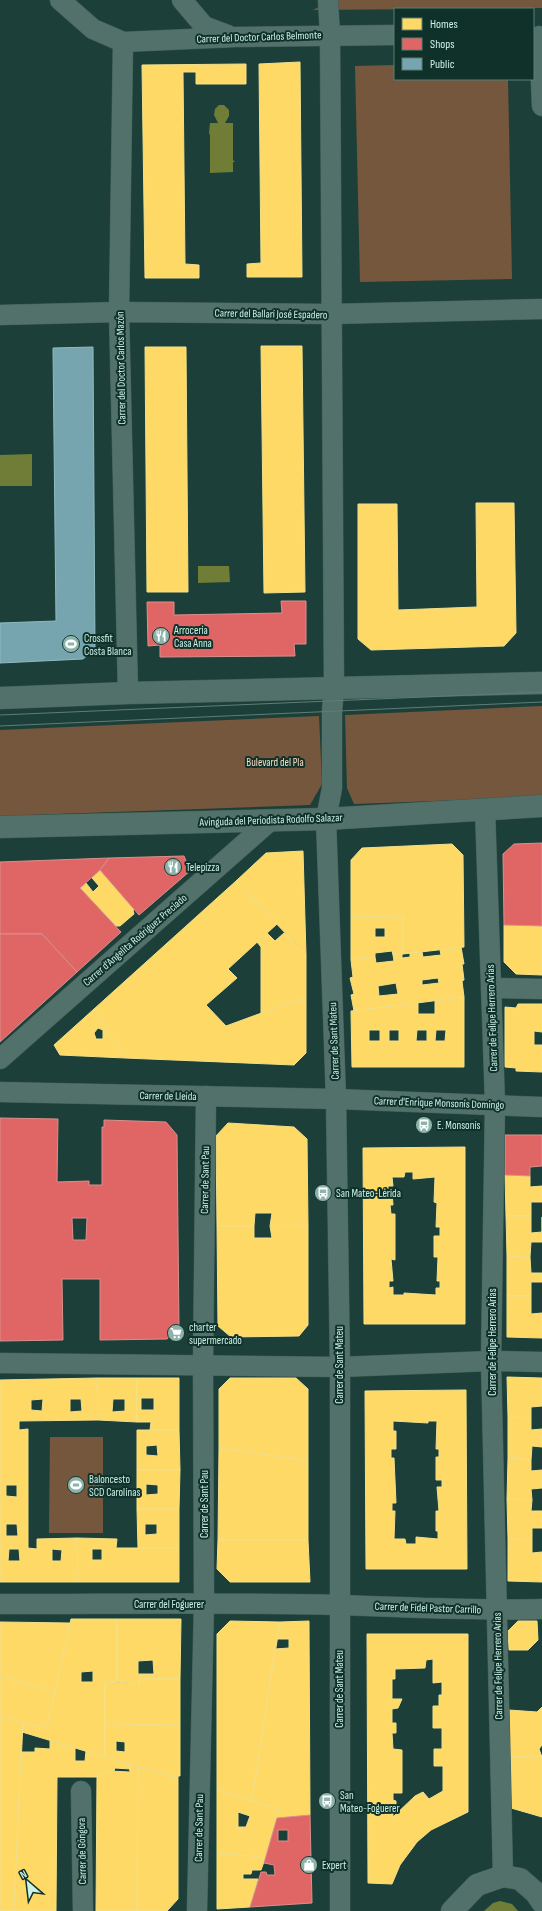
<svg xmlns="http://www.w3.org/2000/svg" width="542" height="1911" font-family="'Sofia Sans Condensed',sans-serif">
<rect width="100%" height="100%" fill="#1c4039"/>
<!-- green -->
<g fill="#75573d">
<polygon points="331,0 542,0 542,8 313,10"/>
<polygon points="395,65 395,79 508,79 512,279 360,282 355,66"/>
<polygon points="542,706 542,797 354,804 347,788 345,715"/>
<polygon points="319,716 322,784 310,805 0,816 0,730"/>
<polygon points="50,1437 103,1437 103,1533 49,1533"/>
</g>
<!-- water -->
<g fill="#707d37">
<polygon points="219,105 224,105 229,110 229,116 225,123 233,123 233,160 235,162 233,162 233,172 210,173 210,135 209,133 210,123 218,123 214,115 215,109"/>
<polygon points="32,454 32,486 0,486 0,455"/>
<polygon points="198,566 229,566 230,582 198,583"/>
<polygon points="500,1901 512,1904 518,1911 484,1911 493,1903"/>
</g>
<!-- homes -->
<g fill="#ffd966" stroke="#f0e08d" fill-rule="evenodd">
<polygon points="300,62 302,277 247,277 247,264 261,263 259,64"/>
<polygon points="246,64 246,84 196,84 196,72 183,72 185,264 199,265 199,278 145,278 142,65"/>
<polygon points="261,346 302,346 305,592 264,593"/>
<polygon points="145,347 186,347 188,592 147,592"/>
<polygon points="476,503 514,503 516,633 504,646 371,650 358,639 358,504 397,504 398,610 477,607"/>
<polygon points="452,844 463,855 464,947 403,954 403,916 351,917 351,860 362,848"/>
<polygon points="303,851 306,955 236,881 266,853"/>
<polygon points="100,870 135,909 133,910 134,914 120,926 115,926 80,888 86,883 93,892 99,886 92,878"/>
<polygon points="236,881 277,924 228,969 237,978 206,1005 226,1026 297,1000 306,1001 306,1053 294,1065 125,1058 94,1009"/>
<path d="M403,916v38l-10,1 -1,-4 -17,2v4l-24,3v-43zM375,928h10v9h-10z"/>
<polygon points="504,925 542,926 542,975 516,974 504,962"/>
<polygon points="267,933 275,941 284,933 306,955 306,1001 297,1000 261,1013 261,947 257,942"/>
<path d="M461,947l3,17h-2l2,16 -2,1 2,16 -110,14 -3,-16 3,-1 -4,-16 3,-1 -2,-17 24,-3 1,6 18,-2 -1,-6 9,-1v4l8,-1v-4l12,-1 1,5 18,-2 -1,-5zM438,978l1,5 -17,2v-5zM396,983l2,11 -19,2 -1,-10z"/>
<path d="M464,997v70h-112l-1,-56 67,-8v11h17v-13zM369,1030h11v11h-11zM389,1030h10v11h-10zM417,1030h10v11h-11zM436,1030h10l-1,11h-10z"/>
<polygon points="518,1004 542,1004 542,1032 534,1031 534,1045 542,1045 542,1072 516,1071 516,1068 505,1067 505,1007 516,1008"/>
<path d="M94,1009l31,49 -65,-3 -6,-10zM98,1028l5,2v9h-7l-2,-6z"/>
<polygon points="228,1123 294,1127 307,1139 308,1225 270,1226 272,1213 255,1213 254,1226 217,1226 216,1136"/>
<path d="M465,1147v177h-101l-1,-176zM405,1172h8v7l22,-2 -1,25 3,1 -1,24h4v9h-6v21h4l-1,24h3v7h-4v7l-32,-2v2h-11v-8l-4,1v-7h4l-2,-22 4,1v-46h-4l-1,-9h3l-1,-13h-4v-6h5l-1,-9h12z"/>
<polygon points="505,1175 530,1176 530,1187 542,1186 542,1202 531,1202 531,1216 506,1216"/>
<polygon points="506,1216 531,1216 531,1233 542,1232 542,1217 542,1242 531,1242 530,1257 507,1256"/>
<polygon points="308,1225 308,1325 299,1336 231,1337 218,1326 217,1226 254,1226 254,1238 272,1238 270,1226"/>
<polygon points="507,1256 530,1257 531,1273 542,1273 542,1282 531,1282 531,1296 507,1296"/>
<polygon points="507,1296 531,1296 531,1314 542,1313 542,1338 507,1337"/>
<polygon points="507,1377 542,1378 542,1406 531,1407 531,1418 508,1417"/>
<path d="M97,1378l1,42 -79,1v9l9,-1v119l9,1v-10l40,-1 1,44h-78v-202zM43,1399l-1,12 -11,-1v-10zM70,1399h11l1,12 -12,1zM6,1485h11v12l-11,-1zM6,1524h11l1,12h-12zM9,1549h10l1,12h-12zM52,1549l10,1 -1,11h-9z"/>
<path d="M97,1378h40v44l-39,-2zM113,1399h12v12l-13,1z"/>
<path d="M137,1378h42v52h-29l1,-8h-14zM141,1398h13v12h-13z"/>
<polygon points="230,1378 296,1378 308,1389 308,1461 219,1448 219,1389"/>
<path d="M466,1390l1,179h-101l-1,-178zM393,1421l35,2v-2h9l-1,28h3v8h-3v23h6v7h-5l2,24h-3v20h2v8l-22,-2v7h-10l-1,-5h-11l1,-28h-3v-8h4l-2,-45h-3v-9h5v-18h-3z"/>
<polygon points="508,1417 531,1418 531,1430 542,1429 542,1447 532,1446 531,1460 508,1458"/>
<path d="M137,1430h42l1,40h-43zM157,1445l1,11 -12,-1v-9z"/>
<polygon points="219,1448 308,1461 308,1540 218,1540"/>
<polygon points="508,1458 531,1460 531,1471 542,1470 542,1488 531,1489 532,1500 507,1499"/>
<path d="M137,1470h43l-1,39h-42zM146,1484l12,1v9l-12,1z"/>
<polygon points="507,1499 532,1500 531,1511 542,1511 542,1528 532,1528 532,1540 508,1539"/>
<path d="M137,1509h42v39h-41zM145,1524h12v10l-12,1z"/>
<path d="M77,1538l40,1 -1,9h63v34h-101zM92,1549h10v11h-10z"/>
<polygon points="508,1539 532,1540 532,1553 542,1552 542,1582 508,1581"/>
<polygon points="218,1540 308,1540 310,1582 230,1582 217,1569"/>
<path d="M71,1619h46v63h-12v75l-83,-25 1,-10 23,6zM93,1671v11h-12v-10z"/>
<path d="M117,1619h64l-1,60h-41v5l-22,-2zM153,1660l1,14h-16v-13z"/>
<polygon points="230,1621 280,1622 252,1801 217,1790 217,1634"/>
<polygon points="309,1621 310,1815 277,1818 279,1809 252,1801 275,1649 289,1648 289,1639 277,1639 280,1622"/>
<polygon points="518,1621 537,1621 538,1640 528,1650 509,1650 508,1631"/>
<polygon points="0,1622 70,1623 55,1692 0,1676"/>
<path d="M367,1634h101v178l-37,18 -14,12 -17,23 -8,19 -24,-1zM433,1659v24l9,-1v13h-3v11h-6v22h9v21h-8v17h9v25l-14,8 -6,-7 -8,4 -22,21v-7h3v-9l-3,-1v-7h9v-43l-9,-1 -1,-16h4v-10h-4v-14l6,-1 4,-9h-10v-20h3v-10l30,-1 1,-8z"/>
<polygon points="0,1676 55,1692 46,1728 0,1716"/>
<polygon points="139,1679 180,1679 180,1725 105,1724 105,1682 139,1684"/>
<polygon points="542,1707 542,1745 539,1749 542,1757 510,1757 509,1710 537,1712"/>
<polygon points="0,1716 23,1722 14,1911 0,1911"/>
<path d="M105,1724l75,1v51h-2v2l-73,-21zM116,1741l9,1v10l-9,-1z"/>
<polygon points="50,1741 75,1748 75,1761 85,1761 86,1751 129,1764 130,1769 115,1768 114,1771 97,1775 97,1777 57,1777 56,1911 14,1911 21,1752 35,1752 35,1748 50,1749"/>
<polygon points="540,1756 542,1757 542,1817 511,1808 510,1757"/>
<polygon points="129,1764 138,1767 137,1911 96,1911 97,1775 109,1771 130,1772"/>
<polygon points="138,1767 178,1778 178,1899 167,1911 137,1911"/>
<path d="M217,1790l62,19 -14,50 -11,-3 -37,-2zM238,1812l12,4 -4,11h-8z"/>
<polygon points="217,1854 254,1856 265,1859 261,1870 252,1870 251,1874 243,1874 243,1879 258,1879 250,1907 217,1909"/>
</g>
<!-- shops -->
<g fill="#e06666" stroke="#da908d" fill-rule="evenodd">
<polygon points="281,601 306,601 306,644 294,644 295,656 160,657 160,645 148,646 147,602 174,602 174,615 282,613"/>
<polygon points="542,843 542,926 504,925 503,854 514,844"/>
<polygon points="184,856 190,871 139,915 100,870 109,858"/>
<polygon points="109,858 100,870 80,888 121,932 77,972 42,934 0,934 0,862"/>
<polygon points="0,934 42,934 77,972 0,1042"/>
<path d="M0,1118l58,1 -1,63 32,-1v4h13v-58h2v-7l62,2 11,13 2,193 -12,11 -67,1v-61h-38l1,61 -63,1zM72,1218h15l-1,22h-13z"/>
<polygon points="505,1135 542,1135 542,1166 530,1167 530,1176 505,1175"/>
<path d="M310,1815l2,88 -62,4 11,-35h5l1,3h8l-1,-10 -10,-2 13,-45zM278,1830h10v11h-10z"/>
</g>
<!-- public -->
<polygon fill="#76a5af" stroke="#90bcc0" points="93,347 95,649 83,659 0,663 0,623 56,621 53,348"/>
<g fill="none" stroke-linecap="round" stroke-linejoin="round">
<!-- minor casing -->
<g stroke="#405a54" stroke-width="21">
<g id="minor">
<polyline points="60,0 93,29 123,42 235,37 395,35"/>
<polyline points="182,0 204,26 228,35"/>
<polyline points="328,0 330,35 334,689 332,711 332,788 326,819 336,1099 340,1367 340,1911"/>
<polyline points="539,36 542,106"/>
<polyline points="123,42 119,312 128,693"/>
<polyline points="0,315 119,312 331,314 542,309"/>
<polyline points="485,809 495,1104 491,1361 503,1876"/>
<polyline points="491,988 542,989"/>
<polyline points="0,1059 270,821"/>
<polyline points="0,1092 336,1099 542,1107"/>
<polyline points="0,1363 340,1367 491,1361 542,1362"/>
<path d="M0,1604c113,0 226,-2 339,1 68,2 135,6 203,4"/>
<polyline points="81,1791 83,1911"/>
<polyline points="197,1911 204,1603 203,1365 206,1096"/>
</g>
</g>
<!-- tertiary casing -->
<g stroke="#405a54" stroke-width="23">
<g id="tertiary">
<polyline points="0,698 128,693 542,683"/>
<polyline points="0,827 326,819 542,806"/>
<polyline points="452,1911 477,1885 503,1876 520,1879 536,1893 542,1902"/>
</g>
</g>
<!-- minor -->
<use href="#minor" stroke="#52716b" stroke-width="20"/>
<!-- tertiary -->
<use href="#tertiary" stroke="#52716b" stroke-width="22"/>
<!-- tram -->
<g stroke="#627c76" stroke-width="1">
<polyline points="0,715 542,692"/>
<polyline points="0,726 542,702"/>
</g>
</g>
<!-- icons -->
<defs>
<g id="restaurant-disc" transform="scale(0.9)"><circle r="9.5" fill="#8eb3aa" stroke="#0f3129"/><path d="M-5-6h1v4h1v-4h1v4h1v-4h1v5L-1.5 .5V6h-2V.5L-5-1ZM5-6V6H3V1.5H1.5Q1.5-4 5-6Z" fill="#fff"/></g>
<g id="stadium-disc" transform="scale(0.9)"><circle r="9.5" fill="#8eb3aa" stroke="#0f3129"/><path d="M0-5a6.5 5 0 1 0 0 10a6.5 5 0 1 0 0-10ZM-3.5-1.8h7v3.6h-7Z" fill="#fff"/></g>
<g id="bus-disc" transform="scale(0.9)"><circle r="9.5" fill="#8eb3aa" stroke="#0f3129"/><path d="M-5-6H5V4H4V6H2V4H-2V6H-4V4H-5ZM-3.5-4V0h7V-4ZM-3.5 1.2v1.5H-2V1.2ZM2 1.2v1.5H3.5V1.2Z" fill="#fff"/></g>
<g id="supermarket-disc" transform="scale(0.9)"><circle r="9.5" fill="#8eb3aa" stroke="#0f3129"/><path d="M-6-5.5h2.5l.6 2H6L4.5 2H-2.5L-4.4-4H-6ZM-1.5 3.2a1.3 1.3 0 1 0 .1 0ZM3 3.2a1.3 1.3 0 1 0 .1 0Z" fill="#fff"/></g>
<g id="shop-disc" transform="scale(0.9)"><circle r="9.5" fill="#8eb3aa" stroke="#0f3129"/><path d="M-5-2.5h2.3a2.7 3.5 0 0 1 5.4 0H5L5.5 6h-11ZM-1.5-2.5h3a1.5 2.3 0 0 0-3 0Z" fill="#fff"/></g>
</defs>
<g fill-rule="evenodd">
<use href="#restaurant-disc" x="161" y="636"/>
<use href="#stadium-disc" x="71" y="644"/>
<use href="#restaurant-disc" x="173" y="867"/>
<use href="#bus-disc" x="424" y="1125"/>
<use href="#bus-disc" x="323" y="1193"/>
<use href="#supermarket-disc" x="176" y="1333"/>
<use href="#stadium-disc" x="76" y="1485"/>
<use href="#bus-disc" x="327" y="1801"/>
<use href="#shop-disc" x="309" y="1865"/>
</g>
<g text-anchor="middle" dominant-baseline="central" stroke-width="4" stroke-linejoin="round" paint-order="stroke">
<!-- street labels -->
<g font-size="11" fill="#ccf1e7" stroke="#0f3129">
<text transform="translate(259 37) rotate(-2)">Carrer del Doctor Carlos Belmonte</text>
<text transform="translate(271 314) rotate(1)">Carrer del Ballarí José Espadero</text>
<text transform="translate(121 368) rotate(-91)">Carrer del Doctor Carlos Mazón</text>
<text transform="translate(271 820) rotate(-2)">Avinguda del Periodista Rodolfo Salazar</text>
<text transform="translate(135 940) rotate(-41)">Carrer d'Angelita Rodríguez Preciado</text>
<text transform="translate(492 1018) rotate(-92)">Carrer de Felipe Herrero Arias</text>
<text transform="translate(334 1041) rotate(-92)">Carrer de Sant Mateu</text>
<text transform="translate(168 1096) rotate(1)">Carrer de Lleida</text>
<text transform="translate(439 1103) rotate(2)">Carrer d'Enrique Monsonís Domingo</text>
<text transform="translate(205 1180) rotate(-89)">Carrer de Sant Pau</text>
<text transform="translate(492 1342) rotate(-90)">Carrer de Felipe Herrero Arias</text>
<text transform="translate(339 1365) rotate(-90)">Carrer de Sant Mateu</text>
<text transform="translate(204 1504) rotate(-90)">Carrer de Sant Pau</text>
<text x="169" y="1604">Carrer del Foguerer</text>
<text transform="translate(428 1608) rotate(2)">Carrer de Fidel Pastor Carrillo</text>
<text transform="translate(498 1666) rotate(-91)">Carrer de Felipe Herrero Arias</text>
<text transform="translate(339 1689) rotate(-90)">Carrer de Sant Mateu</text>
<text transform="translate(199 1828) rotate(-89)">Carrer de Sant Pau</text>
<text transform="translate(82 1851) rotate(-91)">Carrer de Góngora</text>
</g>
<!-- poi labels -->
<g font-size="11" fill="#ccf1e7" stroke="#0f3129" text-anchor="start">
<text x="174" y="630">Arroceria<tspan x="174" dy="13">Casa Anna</tspan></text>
<text x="84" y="638">Crossfit<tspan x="84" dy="13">Costa Blanca</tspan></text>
<text x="186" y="867">Telepizza</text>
<text x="437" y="1125">E. Monsonís</text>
<text x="336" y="1193">San Mateo-Lérida</text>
<text x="189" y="1327">charter<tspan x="189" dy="13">supermercado</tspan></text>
<text x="89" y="1479">Baloncesto<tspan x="89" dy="13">SCD Carolinas</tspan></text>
<text x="340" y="1795">San<tspan x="340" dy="13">Mateo-Foguerer</tspan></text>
<text x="322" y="1865">Expert</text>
</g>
<!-- park labels -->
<g font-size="11" fill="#fedac1" stroke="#0f3129">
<text x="275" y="762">Bulevard del Pla</text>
</g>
</g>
<!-- legend -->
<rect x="394" y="8" width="140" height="72" fill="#0f3129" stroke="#5b7e75"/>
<rect x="402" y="18" width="20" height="12" fill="#ffd966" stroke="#5b7e75"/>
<text x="430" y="28" font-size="12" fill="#ccf1e7">Homes</text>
<rect x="402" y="38" width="20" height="12" fill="#e06666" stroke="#5b7e75"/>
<text x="430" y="48" font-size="12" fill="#ccf1e7">Shops</text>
<rect x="402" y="58" width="20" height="12" fill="#76a5af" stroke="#5b7e75"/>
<text x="430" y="68" font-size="12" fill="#ccf1e7">Public</text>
<!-- north arrow -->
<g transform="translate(28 1883) rotate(332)" stroke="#0f3129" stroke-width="3" paint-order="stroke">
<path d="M0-3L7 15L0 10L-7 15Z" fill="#ccf1e7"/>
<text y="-6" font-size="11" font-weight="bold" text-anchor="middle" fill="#ccf1e7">N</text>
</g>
</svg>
